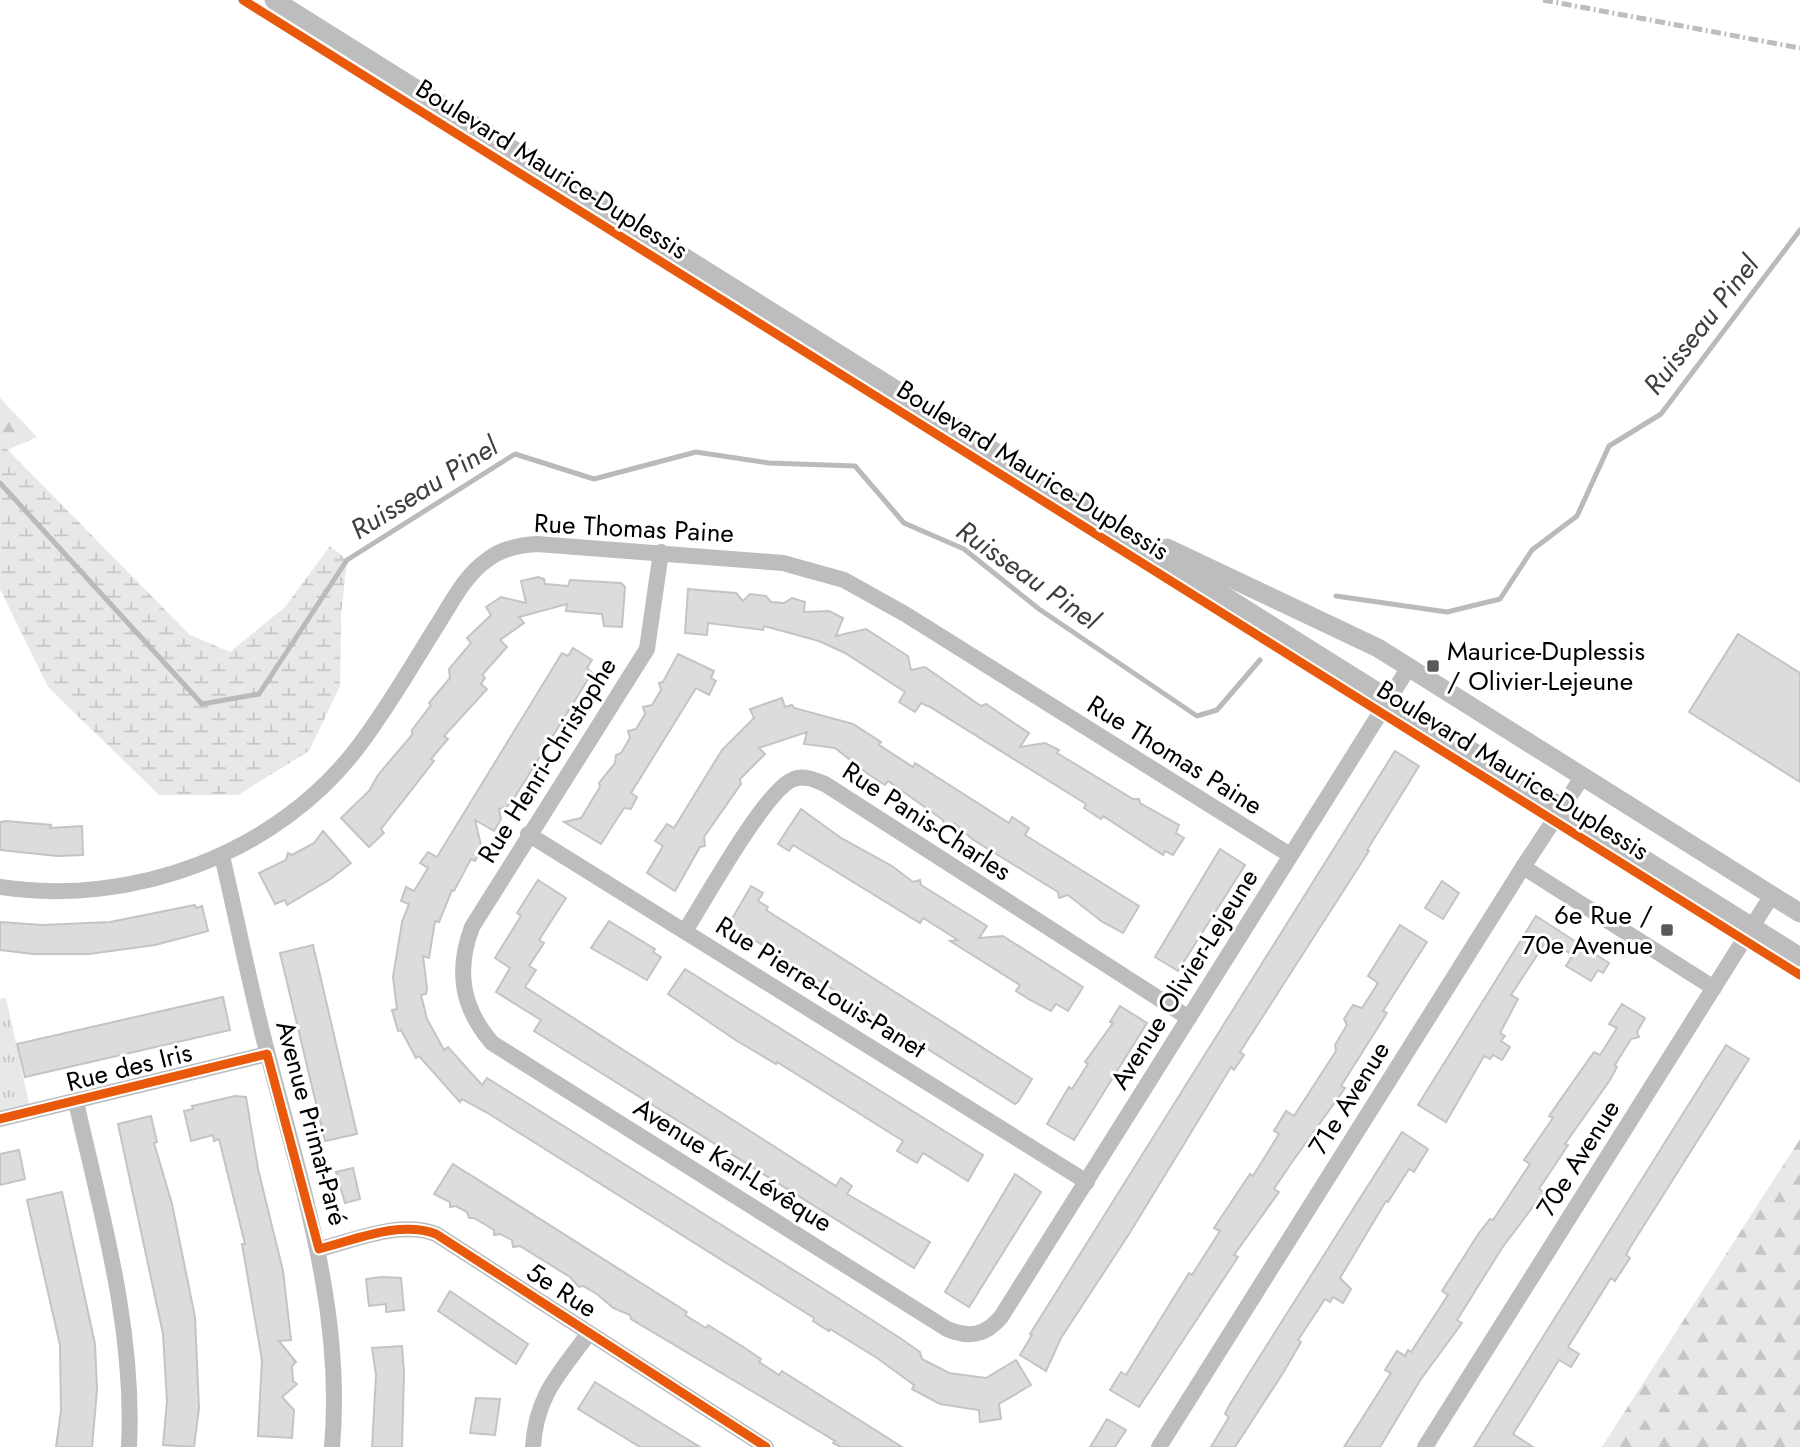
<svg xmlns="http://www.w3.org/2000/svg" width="1800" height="1447" font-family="Jost,sans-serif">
<defs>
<pattern id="grass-tufts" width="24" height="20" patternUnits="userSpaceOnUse" patternTransform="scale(1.75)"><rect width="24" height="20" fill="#e8e8e8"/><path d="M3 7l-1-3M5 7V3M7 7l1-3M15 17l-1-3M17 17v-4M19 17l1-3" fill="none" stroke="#c5c5c5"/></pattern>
<pattern id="forest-firs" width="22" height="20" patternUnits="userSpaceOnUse" patternTransform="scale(1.75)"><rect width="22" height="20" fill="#e8e8e8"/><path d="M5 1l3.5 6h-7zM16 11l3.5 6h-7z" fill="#c5c5c5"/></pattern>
<pattern id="wetland-marsh" width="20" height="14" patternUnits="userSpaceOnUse" patternTransform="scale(1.75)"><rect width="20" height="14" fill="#e8e8e8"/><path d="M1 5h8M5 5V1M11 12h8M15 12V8" fill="none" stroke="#c5c5c5"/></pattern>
</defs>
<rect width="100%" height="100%" fill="#fff"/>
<!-- grass -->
<polygon fill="url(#grass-tufts)" points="6,998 31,1112 0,1119 0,999"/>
<!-- forest -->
<g fill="url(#forest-firs)">
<polygon points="0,398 37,437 0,453"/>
<polygon points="1800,1139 1800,1447 1602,1447"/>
</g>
<!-- wetland -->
<polygon fill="url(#wetland-marsh)" points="0,442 190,635 230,652 285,607 330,546 347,560 341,615 340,686 309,751 238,795 159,795 48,687 0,589"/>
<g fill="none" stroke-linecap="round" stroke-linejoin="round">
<!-- stream -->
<g stroke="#bababa" stroke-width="5">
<polyline points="0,483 202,704 259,694 347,560 515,454 594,479 696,452 769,463 855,466 904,523 964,549 1039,609 1197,716 1217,710 1260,660"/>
<polyline points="1336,596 1447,612 1500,599 1532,550 1577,516 1609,446 1661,414 1800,230"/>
</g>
</g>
<!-- building -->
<g fill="#dcdcdc" stroke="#c4c4c4" stroke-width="2">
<polygon points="538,577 544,579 545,584 568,586 570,580 621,583 625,587 622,627 604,626 602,614 566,611 567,604 519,617 524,623 500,640 507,647 482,675 485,678 481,684 487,689 444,736 448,739 431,759 434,761 381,829 384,833 369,847 341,818 369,791 378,775 412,735 412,730 431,705 429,703 450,678 449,669 471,643 467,638 491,615 486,607 501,597 526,603 521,581"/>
<polygon points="688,589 736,593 743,601 750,594 766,596 771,602 784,603 792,598 805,602 804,612 829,611 843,618 836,636 866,629 908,656 911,670 925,667 981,706 986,704 1029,733 1020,747 1045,743 1059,750 1057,753 1133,799 1139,799 1140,803 1179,825 1176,833 1184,838 1173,855 1165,851 1163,855 1103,816 1101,819 1084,808 1086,804 930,707 921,703 915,712 899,702 905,692 845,653 819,641 764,626 763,630 708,623 707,635 685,633"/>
<polygon points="1738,634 1800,673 1800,782 1689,712"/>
<polygon points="573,648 592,660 587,668 592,673 513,800 508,806 499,809 501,819 494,831 475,820 482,849 475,861 471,859 454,891 452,890 439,922 435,921 429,958 423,956 427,988 426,994 421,995 427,1019 444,1050 448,1047 482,1085 487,1078 830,1293 900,1338 920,1352 922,1359 949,1373 986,1378 1016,1360 1031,1385 999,1404 1001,1419 980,1422 979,1410 940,1404 912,1389 914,1385 877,1358 830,1329 829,1331 813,1321 814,1318 486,1112 462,1099 460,1102 419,1056 416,1058 401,1030 398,1031 392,1010 397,1009 393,977 402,922 409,904 401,901 406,887 414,891 428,868 420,863 428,852 437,857 562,653 568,656"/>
<polygon points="678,654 714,671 711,678 716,681 709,695 696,688 631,793 637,797 631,809 624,808 601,844 564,822 581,818 600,787 599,783 615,763 616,755 621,753 630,738 628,731 636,729 645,714 643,707 652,705 661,690 659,683 663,682"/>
<polygon points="782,698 785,707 792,705 794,708 853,724 881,742 879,745 913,767 915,763 1009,823 1012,817 1029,828 1025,835 1139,906 1123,933 1101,921 1068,895 1059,898 1058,892 972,839 954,823 944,824 943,820 888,781 885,785 868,774 835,748 804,744 807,732 759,748 765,754 740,779 741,784 704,837 705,846 700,847 675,891 647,873 663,846 655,841 667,824 674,828 722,750 754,718 750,709"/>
<polygon points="1395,751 1419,766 1367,850 1369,851 1240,1052 1244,1055 1234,1070 1231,1067 1129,1234 1061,1338 1046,1371 1020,1355 1032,1335 1030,1334"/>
<polygon points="801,809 841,838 892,866 913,882 920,880 921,885 987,926 979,938 1003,936 1083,987 1068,1011 1056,1004 1051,1011 1030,1000 1016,991 1020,985 950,941 958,940 923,918 920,923 793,845 789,851 778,844"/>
<polygon points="6,821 51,825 50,828 82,826 83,855 57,856 0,850 0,822"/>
<polygon points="323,831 351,863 329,880 287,905 285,900 275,904 259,873 286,860 288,853 292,855 314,843"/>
<polygon points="1220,849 1245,865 1178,971 1155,957"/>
<polygon points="538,880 566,898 539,940 544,943 529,966 536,970 525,987 836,1186 841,1178 852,1186 847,1194 930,1242 914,1268 534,1031 541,1020 496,992 510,968 495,958 521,916 517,913"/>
<polygon points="1442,881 1459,893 1443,919 1425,908"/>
<polygon points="751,886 763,893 758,901 768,907 766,910 1032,1079 1018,1102 1015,1104 729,924"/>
<polygon points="195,905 196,908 202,906 208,931 155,945 89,954 33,954 0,950 0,922 43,925 110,922"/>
<polygon points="1536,916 1609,963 1603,973 1598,970 1591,981 1566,966 1573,955 1547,940 1511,995 1518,999 1500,1033 1505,1036 1501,1041 1510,1047 1502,1060 1493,1055 1490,1059 1484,1056 1446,1122 1418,1105"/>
<polygon points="609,921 655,949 653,952 661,957 647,980 591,948"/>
<polygon points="1400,925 1427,942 1383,1011 1387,1013 1341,1086 1345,1088 1290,1165 1274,1189 1279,1192 1234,1255 1238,1257 1139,1407 1110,1390 1121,1372 1126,1375 1189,1273 1192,1275 1220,1231 1214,1228 1250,1174 1253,1176 1279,1134 1274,1131 1286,1111 1294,1116 1336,1051 1335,1045 1347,1025 1344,1019 1353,1005 1362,1008 1378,983 1368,976"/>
<polygon points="313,945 357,1134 325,1141 280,953"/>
<polygon points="685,969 983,1155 968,1181 923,1153 917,1163 897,1151 903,1141 777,1062 776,1064 737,1041 668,994"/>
<polygon points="223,997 230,1030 25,1077 17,1044"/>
<polygon points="1622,1004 1645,1018 1637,1032 1639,1037 1631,1039 1615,1065 1617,1067 1610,1080 1565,1144 1568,1145 1539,1189 1544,1192 1502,1248 1457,1320 1462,1323 1421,1379 1380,1447 1344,1447 1391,1373 1385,1370 1397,1351 1405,1356 1408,1350 1411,1352 1448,1295 1442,1291 1479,1233 1490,1219 1493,1220 1530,1164 1524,1160 1553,1118 1549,1116 1558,1103 1594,1052 1600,1055 1617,1028 1609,1024"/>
<polygon points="1120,1006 1147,1023 1074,1140 1047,1124 1069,1087 1072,1089 1088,1064 1085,1062 1113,1023 1110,1022"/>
<polygon points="1726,1045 1749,1059 1629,1249 1626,1255 1630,1258 1615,1281 1611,1278 1568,1347 1579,1354 1571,1367 1559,1360 1513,1434 1533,1447 1474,1447"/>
<polygon points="235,1096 246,1097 258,1169 283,1271 291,1340 279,1341 296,1362 292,1366 293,1381 297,1384 282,1397 294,1410 292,1438 258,1436 262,1360 242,1244 245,1244 219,1139 214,1141 213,1135 191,1141 184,1111 193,1109 192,1106"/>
<polygon points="151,1116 157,1142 154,1143 172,1204 195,1317 199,1408 194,1447 163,1445 167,1401 163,1334 118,1124"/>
<polygon points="1402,1132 1428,1149 1414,1172 1409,1169 1388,1202 1386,1201 1340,1278 1351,1289 1343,1303 1333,1297 1330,1302 1325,1299 1298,1340 1301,1342 1283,1373 1235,1447 1211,1447 1229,1417 1225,1414 1229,1406 1253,1367"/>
<polygon points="19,1150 25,1179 0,1185 0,1154"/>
<polygon points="453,1164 687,1312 685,1315 706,1328 708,1325 745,1348 761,1359 759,1362 779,1375 782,1371 902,1447 841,1447 833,1443 835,1441 760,1396 631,1319 630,1315 613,1308 597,1294 583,1286 579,1287 570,1277 520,1246 513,1247 512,1240 500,1234 494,1235 494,1230 474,1218 469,1218 467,1212 456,1206 450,1207 450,1202 434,1194"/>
<polygon points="353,1168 360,1199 345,1203 336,1172"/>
<polygon points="1015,1174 1041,1192 969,1307 945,1292"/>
<polygon points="62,1192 95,1344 97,1390 92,1447 56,1447 61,1411 60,1345 27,1200"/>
<polygon points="381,1277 401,1278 404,1310 386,1312 386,1304 369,1306 366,1279"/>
<polygon points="450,1291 528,1344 516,1364 438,1311"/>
<polygon points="402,1346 404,1372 402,1447 372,1447 376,1375 372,1348"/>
<polygon points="595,1382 674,1431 700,1447 640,1447 578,1409"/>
<polygon points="476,1398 500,1399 495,1435 470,1433"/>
<polygon points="1107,1419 1126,1430 1115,1447 1090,1447"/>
</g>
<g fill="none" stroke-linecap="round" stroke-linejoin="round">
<!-- minor -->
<g stroke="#bdbdbd" stroke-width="16">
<path d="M661,552l-14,97 -175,278c-16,43 -11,80 20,116l455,286c22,9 38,7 54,-12l408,-650"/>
<polyline points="528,834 1087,1182"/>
<path d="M222,856c16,68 29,136 47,203 33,127 75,255 63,388"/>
<polyline points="1523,867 1714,988"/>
<path d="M0,887c132,20 277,-33 358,-140 29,-38 53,-80 78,-120 15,-23 28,-51 51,-67 14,-11 32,-15 50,-16l246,19 61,17 61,34 385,241"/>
<path d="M685,931c19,-29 81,-143 109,-152 10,-4 21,1 31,5l364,234"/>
<path d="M76,1102c26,114 59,228 53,345"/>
<polyline points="0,1119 267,1054"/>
<path d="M319,1249c36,-9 81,-29 117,-15l330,213"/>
<path d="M533,1447c3,-52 27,-74 56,-114"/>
<polyline points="1159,1447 1523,867 1583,776"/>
<polyline points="1425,1447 1772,895"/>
</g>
<!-- tertiary -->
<g stroke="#bdbdbd" stroke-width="19">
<polyline points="274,0 1800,957"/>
<polyline points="1167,548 1378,648 1800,913"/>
</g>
<!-- rail -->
<polyline stroke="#bdbdbd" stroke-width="5" stroke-dasharray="10 3.5 2 3.5" stroke-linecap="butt" points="1543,0 1800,48"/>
<!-- cycleway casing -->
<g stroke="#fff" stroke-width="13">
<g id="cycleway">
<polyline points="243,0 1800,975"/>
<path d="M0,1119l267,-65 52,195c36,-9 81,-29 117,-15l330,213"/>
</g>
</g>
<!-- cycleway -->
<use href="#cycleway" stroke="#e8590c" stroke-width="9"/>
</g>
<!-- markers -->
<g fill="#595959" stroke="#fff" stroke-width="2.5">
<rect x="1426" y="659" width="14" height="14" rx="3.5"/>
<rect x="1660" y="923" width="14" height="14" rx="3.5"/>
</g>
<g text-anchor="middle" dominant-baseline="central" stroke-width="6" stroke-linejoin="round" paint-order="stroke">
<!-- street labels -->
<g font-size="26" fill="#000" stroke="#fff">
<text transform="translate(552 169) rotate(32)">Boulevard Maurice-Duplessis</text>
<text transform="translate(1033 470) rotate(32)">Boulevard Maurice-Duplessis</text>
<text transform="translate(634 528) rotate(3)">Rue Thomas Paine</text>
<text transform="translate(1175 755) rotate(32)">Rue Thomas Paine</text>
<text transform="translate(547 760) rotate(-58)">Rue Henri-Christophe</text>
<text transform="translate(1513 770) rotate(32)">Boulevard Maurice-Duplessis</text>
<text transform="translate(927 821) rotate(33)">Rue Panis-Charles</text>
<text transform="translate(1184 979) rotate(-58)">Avenue Olivier-Lejeune</text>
<text transform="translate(821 987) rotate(32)">Rue Pierre-Louis-Panet</text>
<text transform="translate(129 1067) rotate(-14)">Rue des Iris</text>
<text transform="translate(1349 1098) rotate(-58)">71e Avenue</text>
<text transform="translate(312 1123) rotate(75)">Avenue Primat-Paré</text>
<text transform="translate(1578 1158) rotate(-58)">70e Avenue</text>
<text transform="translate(733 1165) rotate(32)">Avenue Karl-Lévêque</text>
<text transform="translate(562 1290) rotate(33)">5e Rue</text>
</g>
<!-- poi labels -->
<g font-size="26" fill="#000" stroke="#fff" text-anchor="start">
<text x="1447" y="651">Maurice-Duplessis<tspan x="1447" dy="30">/ Olivier-Lejeune</tspan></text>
<text x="1653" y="915" text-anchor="end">6e Rue /<tspan x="1653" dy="30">70e Avenue</tspan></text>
</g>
<!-- water labels -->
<g font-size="28" font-style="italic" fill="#3e3e3e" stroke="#fff">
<text transform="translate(1701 325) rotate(-52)">Ruisseau Pinel</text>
<text transform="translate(424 488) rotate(-32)">Ruisseau Pinel</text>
<text transform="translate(1028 575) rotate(35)">Ruisseau Pinel</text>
</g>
</g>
</svg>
